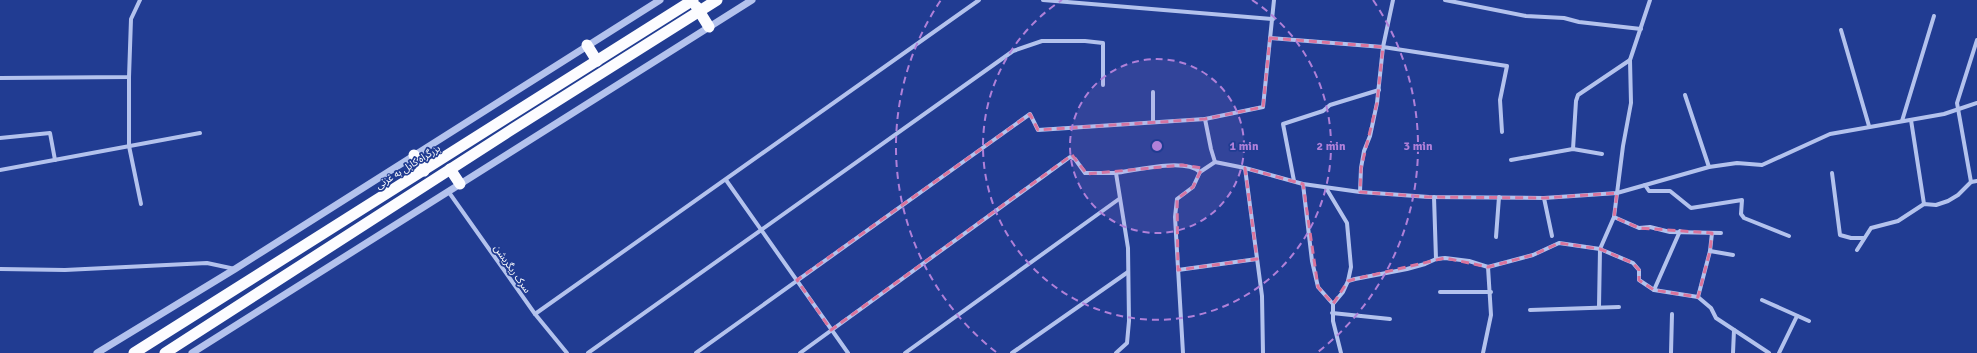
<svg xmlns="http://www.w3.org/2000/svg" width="1977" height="353" font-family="Signika,'Noto Sans Arabic',sans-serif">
<rect width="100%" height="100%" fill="#213c92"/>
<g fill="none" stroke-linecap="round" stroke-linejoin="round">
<!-- minor -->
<g stroke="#b3c2ed" stroke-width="4">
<polyline points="1043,0 1273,19"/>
<polyline points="1445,0 1526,16 1564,18 1579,22 1641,29"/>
<polyline points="1841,30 1869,126"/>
<polyline points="1270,38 1383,47 1507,66 1500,100 1502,132"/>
<polyline points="129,77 129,146 141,204"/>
<polyline points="0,78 129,77 131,19 140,0"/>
<polyline points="1153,92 1153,122"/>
<polyline points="1685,95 1709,167"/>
<polyline points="1205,119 1211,149 1215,162 1245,168 1303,184 1360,192 1429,197 1544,198 1617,193 1709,167 1737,163 1762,165 1830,134 1944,114 1977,103"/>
<polyline points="1911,120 1924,204"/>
<polyline points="1902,121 1934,16"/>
<polyline points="0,138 50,133 55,160"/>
<polyline points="1573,149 1576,101 1578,95 1630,60"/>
<polyline points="1511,160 1573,149 1602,154"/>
<polyline points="1245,168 1262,296 1263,353"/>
<polyline points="0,170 200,133"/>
<path d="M1116,173c21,-3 69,-15 84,-1"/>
<polyline points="1832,173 1840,235 1851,238 1864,238"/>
<polyline points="726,180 848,353"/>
<polyline points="1294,181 1283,124 1323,111 1330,105 1379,90"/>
<polyline points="1971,182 1957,103 1977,40"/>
<polyline points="1303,184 1312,261 1318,287 1333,304 1333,321 1341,353"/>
<polyline points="1645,185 1649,191 1670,191 1691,208 1742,200 1741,214 1744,218 1789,236"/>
<polyline points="1326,188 1347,223 1351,267 1348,281"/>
<polyline points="448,191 535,314 567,353"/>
<polyline points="1360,192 1361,168 1364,151 1370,136 1377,103 1383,47 1393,0"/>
<polyline points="1434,197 1436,259"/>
<polyline points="1544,198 1552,236"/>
<polyline points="1614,217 1639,228 1650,227 1670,232 1721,233"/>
<polyline points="1496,237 1499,197"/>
<polyline points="1857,250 1871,228 1898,221 1924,204 1936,205 1948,201 1958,195 1971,182 1977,181"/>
<polyline points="1710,251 1733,255"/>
<polyline points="0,269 65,270 207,263 235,269"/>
<polyline points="1178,270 1257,259"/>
<polyline points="1654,290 1680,231"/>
<polyline points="1440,292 1491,292"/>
<polyline points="1698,297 1710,251 1712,233"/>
<polyline points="1762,300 1809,321"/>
<polyline points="1333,304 1343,292 1348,281 1355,279 1407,269 1425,264 1436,259 1445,258 1469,261 1488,267 1533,255 1559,243 1600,249 1633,263 1639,270 1639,280 1654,290 1698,297 1711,308 1716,318 1769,353"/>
<polyline points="1599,307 1600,249 1614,217 1623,146 1631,103 1630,60 1650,0"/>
<polyline points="1530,310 1619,307"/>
<polyline points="1332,313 1390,319"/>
<polyline points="535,314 979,0"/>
<polyline points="588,353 1013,51 1042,41 1085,41 1103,43 1103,85"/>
<polyline points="696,353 1030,114 1038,130 1205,119 1263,107 1274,0"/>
<polyline points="800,353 1070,157 1075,159 1085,173 1116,173 1128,248 1129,321 1127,343 1116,353"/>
<polyline points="905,353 1119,199"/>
<polyline points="1012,353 1128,272"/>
<polyline points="1183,353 1175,217 1177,199 1193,187 1200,172 1215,162"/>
<polyline points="1483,353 1491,315 1488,267"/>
<polyline points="1671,353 1672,314"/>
<polyline points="1733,353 1734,330"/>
<polyline points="1779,353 1797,316"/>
</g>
<!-- tertiary -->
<g stroke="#b3c2ed" stroke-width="7">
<polyline points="97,353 235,269 660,0"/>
<polyline points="192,353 752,0"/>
</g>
<!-- trunk -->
<g stroke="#fcfcff" stroke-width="11">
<polyline points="696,6 709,27"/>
<polyline points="587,45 597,61"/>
<polyline points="414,155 424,171"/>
<polyline points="450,169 460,184"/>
<polyline points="134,353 693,0"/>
<polyline points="165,353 508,132 717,0"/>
</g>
</g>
<!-- marked area -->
<path fill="none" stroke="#da749d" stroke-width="3" stroke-dasharray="8 5" stroke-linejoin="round" d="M1270,38l113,9 -6,56 -16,65 -1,24 69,5 115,1 73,-5 -3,24 25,11 73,5 -2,18 -12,46 -44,-7 -15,-10v-10l-6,-7 -33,-14 -41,-6 -26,12 -45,12 -43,-9 -90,21 -7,2 -15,23 -15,-17 -15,-103 -58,-16 12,91 -79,11 -1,-71 16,-12 9,-19 -20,-3 -95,9 -15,-19 -241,175 -34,-50 233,-166 8,16 167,-11 58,-12z"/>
<!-- distance rings -->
<circle cx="1157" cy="146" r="87" fill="#b080d9" fill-opacity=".12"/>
<g fill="none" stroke="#b080d9" stroke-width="2" stroke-dasharray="7 5">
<circle cx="1157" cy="146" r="87"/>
<path d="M1252 0A174 174 0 1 1 1062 0"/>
<path d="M996 352A261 261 0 0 1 941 0M1373 0A261 261 0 0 1 1318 352"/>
</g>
<g text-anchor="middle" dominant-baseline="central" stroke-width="3.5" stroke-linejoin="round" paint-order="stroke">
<!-- street labels -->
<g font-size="10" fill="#fff" stroke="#213c92">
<text transform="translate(408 167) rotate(-32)">بزرگراه کابل به غزنی</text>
<text transform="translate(512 269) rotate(55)">سرک ریگریشن</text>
</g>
</g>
<circle cx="1157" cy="146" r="6" fill="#b080d9" stroke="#213c92" stroke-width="2"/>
<g font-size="12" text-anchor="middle" font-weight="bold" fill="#b080d9" stroke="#213c92" stroke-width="3.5" stroke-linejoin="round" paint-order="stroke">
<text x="1244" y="150">1 min</text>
<text x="1331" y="150">2 min</text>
<text x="1418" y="150">3 min</text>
</g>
</svg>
